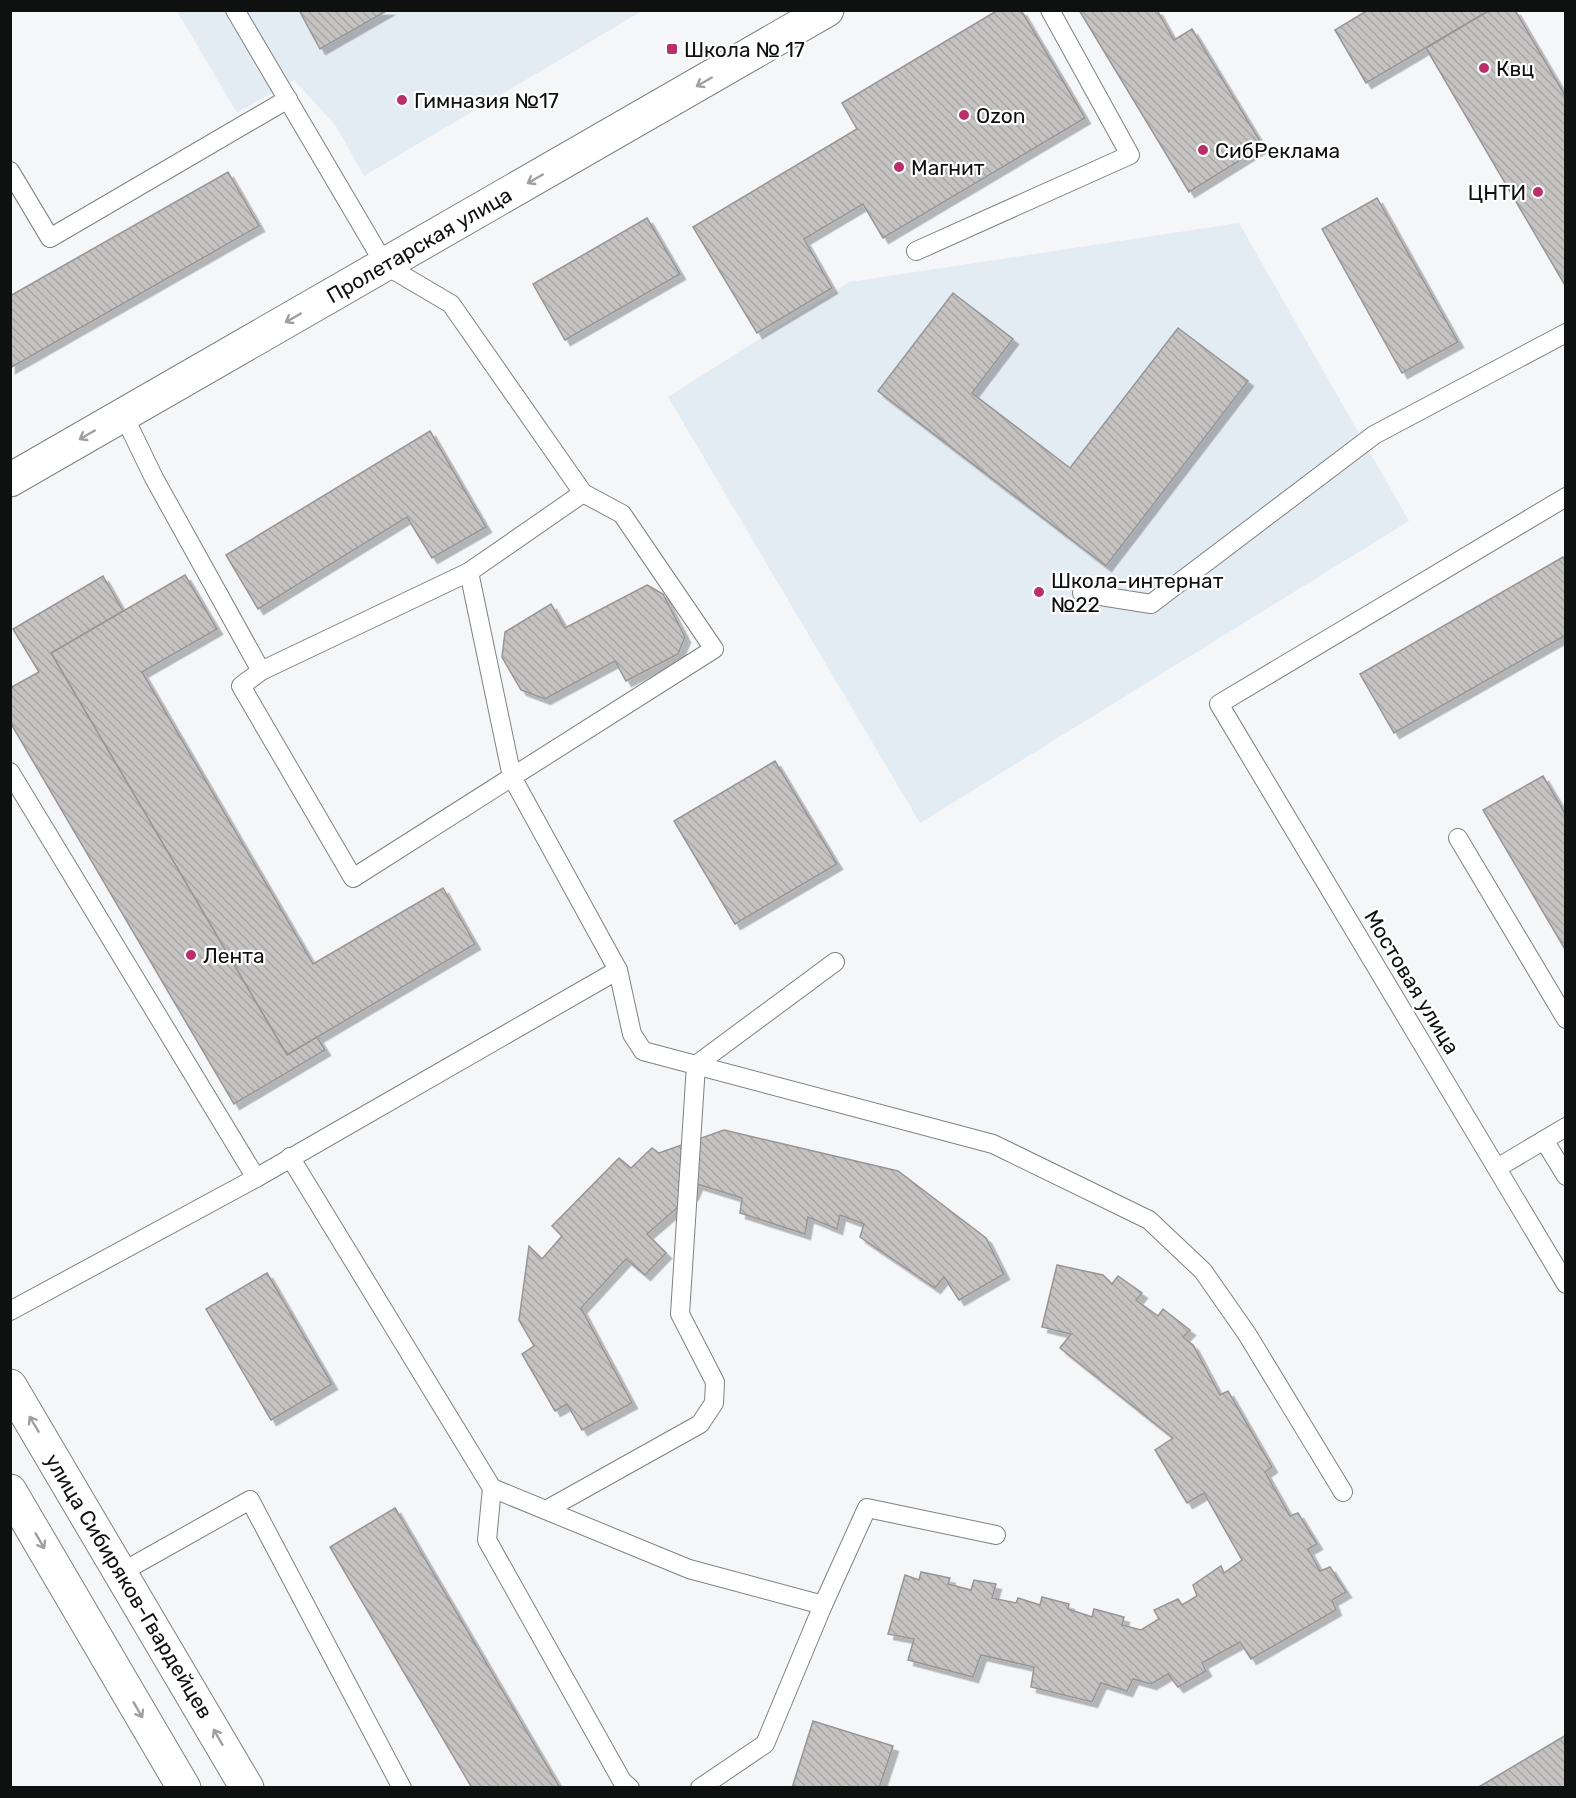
<svg xmlns="http://www.w3.org/2000/svg" width="1576" height="1798" font-family="Rubik,sans-serif">
<defs>
<pattern id="building-back-hatch" width="6" height="6" patternUnits="userSpaceOnUse" patternTransform="scale(1.5)"><rect width="6" height="6" fill="#c5c2c2"/><path d="M-1 5l2 2M0 0l6 6M5-1l2 2" fill="none" stroke="#a8a6a6"/></pattern>
<filter id="shadow"><feDropShadow dx="5.5" dy="5.5" stdDeviation="0" flood-color="#0004"/></filter>
</defs>
<rect width="100%" height="100%" fill="#f4f6f8"/>
<!-- built -->
<g fill="#e4ecf3">
<polygon points="177,11 642,11 364,176 336,126 294,80 237,113"/>
<polygon points="1239,223 1409,521 920,823 668,397 849,282"/>
</g>
<!-- building -->
<g fill="url(#building-back-hatch)" stroke="#989695" stroke-width="1.5" filter="url(#shadow)">
<polygon points="299,10 388,10 320,49"/>
<polygon points="998,10 1021,10 1085,118 883,238 863,204 804,239 832,288 757,333 693,227 857,129 842,103"/>
<polygon points="1079,10 1157,10 1174,40 1192,29 1263,146 1189,192"/>
<polygon points="1368,10 1490,10 1366,83 1335,30"/>
<polygon points="1490,10 1515,10 1566,97 1566,287 1426,48"/>
<polygon points="228,172 259,226 10,368 10,296"/>
<polygon points="1377,198 1458,342 1402,373 1322,229"/>
<polygon points="647,218 680,274 565,340 533,284"/>
<polygon points="953,293 1013,339 972,393 1070,468 1178,328 1248,381 1106,566 878,391"/>
<polygon points="430,431 486,527 432,558 407,517 258,609 226,555"/>
<polygon points="1563,557 1566,561 1566,635 1394,733 1360,674"/>
<polygon points="185,575 217,629 142,672 313,964 443,888 475,944 287,1055 51,653"/>
<polygon points="103,576 123,611 51,653 287,1055 317,1037 325,1050 234,1104 10,722 10,688 39,672 13,629"/>
<polygon points="647,585 663,594 685,637 678,654 626,681 615,661 545,699 521,690 502,657 505,632 551,604 565,628"/>
<polygon points="775,761 837,864 735,924 674,821"/>
<polygon points="1543,776 1566,815 1566,951 1483,810"/>
<polygon points="724,1130 898,1171 986,1238 1004,1274 959,1300 944,1277 935,1288 860,1237 864,1224 840,1215 837,1229 808,1217 805,1234 740,1213 742,1198 697,1184 693,1194 647,1234 666,1253 645,1275 626,1259 581,1308 632,1403 582,1430 567,1404 555,1411 522,1354 534,1346 519,1320 529,1246 542,1259 562,1236 552,1226 619,1158 631,1168 652,1148 659,1153"/>
<polygon points="1057,1265 1103,1275 1112,1284 1118,1276 1142,1293 1136,1300 1158,1316 1163,1309 1190,1330 1183,1337 1193,1345 1220,1395 1228,1391 1272,1467 1265,1472 1290,1516 1298,1513 1317,1544 1308,1549 1320,1571 1330,1567 1346,1592 1332,1600 1336,1610 1251,1659 1240,1642 1202,1663 1206,1671 1178,1687 1168,1674 1151,1684 1133,1679 1127,1691 1101,1683 1092,1702 1031,1687 1034,1667 981,1655 973,1677 908,1660 914,1639 888,1634 905,1575 919,1580 921,1572 950,1578 948,1584 971,1590 974,1580 996,1584 992,1598 1016,1603 1018,1598 1040,1605 1042,1597 1069,1604 1068,1609 1092,1617 1094,1609 1124,1617 1122,1625 1141,1630 1159,1619 1154,1610 1178,1599 1182,1605 1197,1596 1193,1585 1221,1566 1224,1573 1242,1560 1204,1493 1187,1503 1155,1450 1173,1438 1060,1348 1071,1334 1042,1327"/>
<polygon points="267,1273 332,1384 271,1420 206,1309"/>
<polygon points="395,1508 560,1788 472,1788 330,1547"/>
<polygon points="813,1721 893,1746 879,1788 792,1788"/>
<polygon points="1566,1735 1566,1788 1477,1788"/>
</g>
<g fill="none" stroke-linecap="round" stroke-linejoin="round">
<!-- lane casing -->
<g stroke="#7f8182" stroke-width="20">
<g id="lane">
<polyline points="235,10 385,265 451,304 583,493 469,572"/>
<polyline points="10,171 50,238 288,99"/>
<polyline points="916,251 1130,155 1050,10"/>
<polyline points="123,414 154,478 261,671"/>
<polyline points="1566,497 1219,704 1566,1284"/>
<polygon points="469,572 512,777 353,878 241,686 261,671"/>
<polyline points="1082,593 1151,604 1374,435 1566,333"/>
<polyline points="10,772 256,1178"/>
<polyline points="1458,838 1566,1019"/>
<polyline points="618,970 632,1034 643,1051 993,1144 1149,1220 1203,1271 1247,1334 1343,1492"/>
<polyline points="1544,1140 1566,1176"/>
<polyline points="290,1157 492,1488 487,1540 622,1781 630,1788"/>
<polyline points="1497,1168 1566,1127"/>
<polyline points="10,1311 256,1178 618,970 512,777 714,649 622,514 583,493"/>
<polyline points="492,1488 689,1569 823,1605"/>
<polyline points="546,1510 700,1424 714,1403 715,1382 680,1314 696,1065 835,962"/>
<polyline points="122,1572 250,1500 402,1788"/>
<polyline points="700,1788 765,1744 823,1605 867,1508 996,1535"/>
</g>
</g>
<!-- secondary casing -->
<g stroke="#7f8182" stroke-width="35">
<g id="secondary">
<polyline points="10,480 827,10"/>
<polyline points="10,1386 247,1788"/>
<polyline points="10,1491 184,1788"/>
</g>
</g>
<!-- lane -->
<use href="#lane" stroke="#fff" stroke-width="18"/>
<!-- secondary -->
<use href="#secondary" stroke="#fff" stroke-width="33"/>
</g>
<!-- one-way arrows -->
<defs><path id="oneway-shaft" d="M-6 0H5M1.5-3L5.5 0L1.5 3" fill="none" stroke-width="1.6" stroke-linecap="round" stroke-linejoin="round" transform="scale(1.5)"/></defs>
<g stroke="#9f9f9f">
<use href="#oneway-shaft" transform="translate(704 82) rotate(150)"/>
<use href="#oneway-shaft" transform="translate(535 179) rotate(150)"/>
<use href="#oneway-shaft" transform="translate(293 318) rotate(150)"/>
<use href="#oneway-shaft" transform="translate(87 435) rotate(150)"/>
<use href="#oneway-shaft" transform="translate(34 1424) rotate(-121)"/>
<use href="#oneway-shaft" transform="translate(40 1541) rotate(60)"/>
<use href="#oneway-shaft" transform="translate(138 1710) rotate(60)"/>
<use href="#oneway-shaft" transform="translate(218 1737) rotate(-120)"/>
</g>
<!-- markers -->
<g fill="#b92f6a" stroke="#fff" stroke-width="2">
<rect x="666" y="43" width="12" height="12" rx="3"/>
<circle cx="1484" cy="68" r="6"/>
<circle cx="402" cy="100" r="6"/>
<circle cx="964" cy="115" r="6"/>
<circle cx="1203" cy="150" r="6"/>
<circle cx="899" cy="167" r="6"/>
<circle cx="1538" cy="192" r="6"/>
<circle cx="1039" cy="592" r="6"/>
<circle cx="191" cy="955" r="6"/>
</g>
<g text-anchor="middle" dominant-baseline="central" stroke-width="4.5" stroke-linejoin="round" paint-order="stroke">
<!-- poi labels -->
<g font-size="21" fill="#0f1010" stroke="#fff" text-anchor="start">
<text x="684" y="49">Школа № 17</text>
<text x="1496" y="68">Квц</text>
<text x="414" y="100">Гимназия №17</text>
<text x="976" y="115">Ozon</text>
<text x="1215" y="150">СибРеклама</text>
<text x="911" y="167">Магнит</text>
<text x="1526" y="192" text-anchor="end">ЦНТИ</text>
<text x="1051" y="580">Школа-интернат<tspan x="1051" dy="24">№22</tspan></text>
<text x="203" y="955">Лента</text>
</g>
<!-- street labels -->
<g font-size="21" fill="#0f1010" stroke="#fff">
<text transform="translate(419 245) rotate(-30)">Пролетарская улица</text>
<text transform="translate(1412 982) rotate(59)">Мостовая улица</text>
<text transform="translate(129 1586) rotate(59)">улица Сибиряков-Гвардейцев</text>
</g>
</g>
<!-- border -->
<rect width="1576" height="1798" fill="none" stroke="#0f1010" stroke-width="24"/>
</svg>
